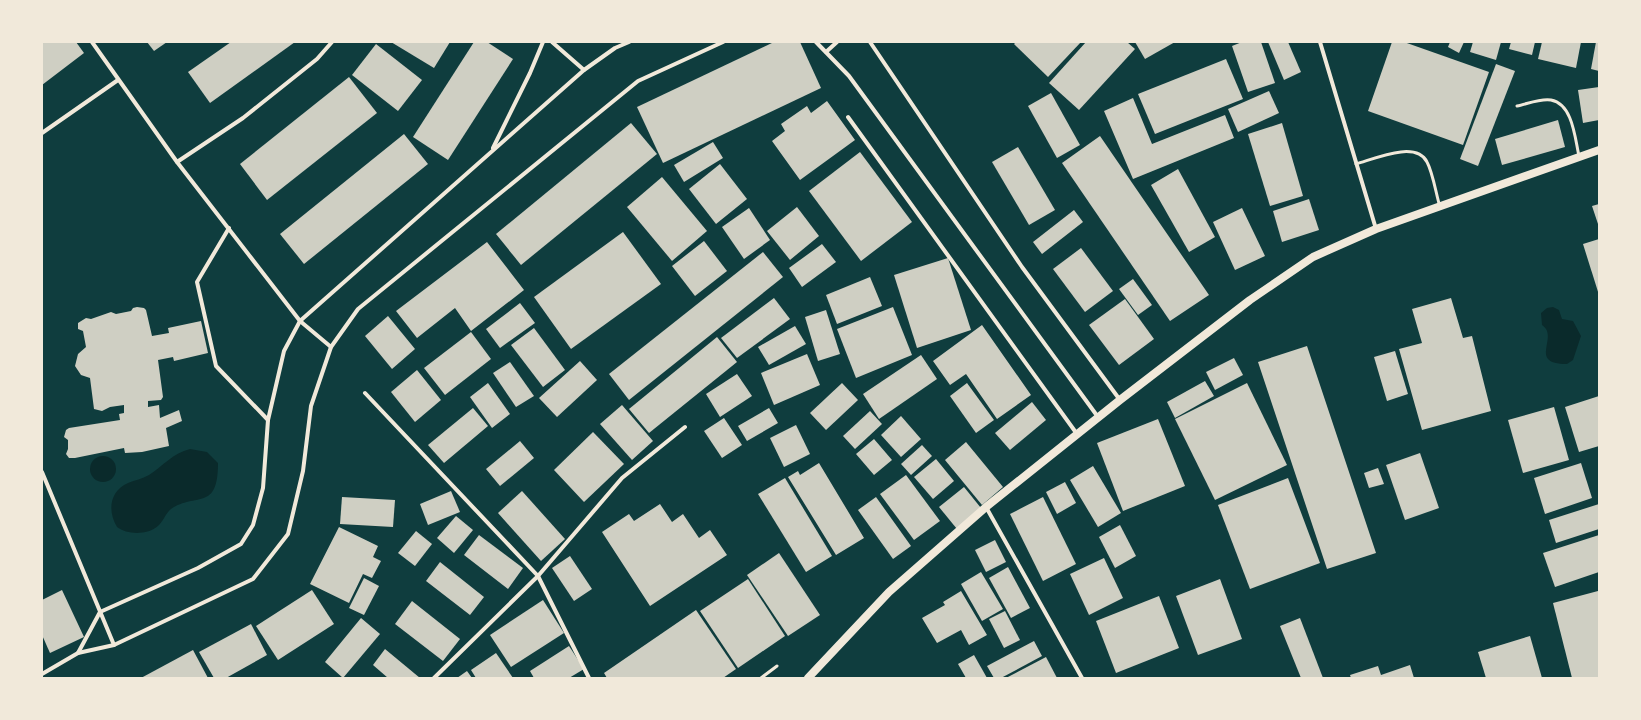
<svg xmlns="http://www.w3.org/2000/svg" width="1641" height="720" font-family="'Times New Roman',serif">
<rect width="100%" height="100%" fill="#0f3d3e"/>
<!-- water -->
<g fill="#0a2a2b">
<path d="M1553,307l6,3 3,9 11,2 8,15 -8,24 -6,4c-40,0 -7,-27 -25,-39l-1,-12 6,-5z"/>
<path d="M190,449l17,3 11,11c0,49 -22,29 -47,46 -6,5 -8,13 -13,17 -10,9 -31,9 -41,1 -10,-17 -7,-36 11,-44 7,-3 14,-4 21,-8 14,-9 24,-22 41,-26z"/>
<circle cx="103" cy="469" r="13"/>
</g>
<!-- building -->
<g fill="#cfcfc3">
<polygon points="42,42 76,42 84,53 42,85"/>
<polygon points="147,42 167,42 154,51"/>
<polygon points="231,42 295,42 210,103 188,72"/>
<polygon points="391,42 450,42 434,68"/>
<polygon points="474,42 487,42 513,59 448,160 413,137"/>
<polygon points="774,42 800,42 821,88 663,163 637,107"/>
<polygon points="1016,42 1081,42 1048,77 1014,44"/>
<polygon points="1086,42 1127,42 1135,49 1079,110 1049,83"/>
<polygon points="1135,42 1175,42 1145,59"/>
<polygon points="1242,42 1261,42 1275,83 1248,92 1232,46"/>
<polygon points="1268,42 1288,42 1301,72 1284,80"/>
<polygon points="1392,42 1404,42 1489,72 1463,145 1368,111"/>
<polygon points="1450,42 1464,42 1459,53 1448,47"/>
<polygon points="1473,42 1501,42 1496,60 1470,52"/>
<polygon points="1511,42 1535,42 1532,55 1509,49"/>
<polygon points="1542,42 1581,42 1576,68 1538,59"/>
<polygon points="1596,42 1599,42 1599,71 1591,69"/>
<polygon points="376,44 422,80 398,111 352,75"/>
<polygon points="1226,59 1243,99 1155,134 1138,94"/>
<polygon points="1496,64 1515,71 1478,166 1460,159"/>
<polygon points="349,77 377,113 267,200 240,164"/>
<polygon points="1599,87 1599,120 1583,123 1578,90"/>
<polygon points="1269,91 1279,113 1238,132 1228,109"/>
<polygon points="1051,93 1080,145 1057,158 1028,106"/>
<polygon points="1133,98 1152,144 1225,115 1234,138 1133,179 1104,111"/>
<polygon points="827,101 855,140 800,180 772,141 785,131 781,124 807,106 811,113"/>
<polygon points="1558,120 1565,147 1502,165 1495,139"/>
<polygon points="631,123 657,154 521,265 496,234"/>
<polygon points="1282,123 1303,196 1270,206 1248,134"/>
<polygon points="404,134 428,164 304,264 280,234"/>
<polygon points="1100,136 1209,295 1170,321 1062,163"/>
<polygon points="713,142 723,158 684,182 674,165"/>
<polygon points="1018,147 1055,210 1029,225 992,162"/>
<polygon points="860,152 912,222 861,261 809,191"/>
<polygon points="720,164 747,199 716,224 689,189"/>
<polygon points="1178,169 1215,237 1189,252 1151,185"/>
<polygon points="662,177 707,231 672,261 627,207"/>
<polygon points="1309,199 1319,230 1282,242 1273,211"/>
<polygon points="1599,204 1599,227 1592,206"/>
<polygon points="797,207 819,236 790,260 767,231"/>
<polygon points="749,208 770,240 744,259 722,227"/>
<polygon points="1242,208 1265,256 1235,270 1213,222"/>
<polygon points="1074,210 1083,222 1042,254 1033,242"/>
<polygon points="623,232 661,284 571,349 534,297"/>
<polygon points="1599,239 1599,295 1583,244"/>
<polygon points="704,241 727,271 695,296 672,266"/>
<polygon points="487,242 524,290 471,331 455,308 417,338 396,311"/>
<polygon points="822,244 836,262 802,287 789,268"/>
<polygon points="1081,248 1113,291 1085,312 1053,269"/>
<polygon points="763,252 783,277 629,400 609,374"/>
<polygon points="948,258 971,330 917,348 894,275"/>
<polygon points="870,277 882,306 837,324 826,295"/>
<polygon points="1133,279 1152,305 1138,315 1119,289"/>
<polygon points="774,298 790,319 737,358 721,338"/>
<polygon points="1451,298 1463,338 1472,336 1491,411 1422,430 1399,349 1422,343 1412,309"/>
<polygon points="1125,299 1154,339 1119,365 1089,325"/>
<polygon points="520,303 535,323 500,348 486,329"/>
<polygon points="137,307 144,308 146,310 152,336 169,333 168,328 201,321 208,353 174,361 173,357 158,360 163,397 161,400 148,401 148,407 159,405 160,418 179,410 182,421 166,428 169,446 142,452 125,453 124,448 75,458 69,458 66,454 68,449 68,440 64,437 66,430 69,428 120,420 119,414 124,413 124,405 110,407 102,411 94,409 90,378 81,375 75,366 78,354 86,347 83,331 78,329 78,323 86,318 91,319 111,312 116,314 131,311 133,308"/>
<polygon points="893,307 912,355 856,378 837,329"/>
<polygon points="826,310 840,354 818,361 805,317"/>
<polygon points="388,316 415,349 392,369 365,336"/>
<polygon points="982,325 1031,395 997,419 966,374 950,385 933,361"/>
<polygon points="795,326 806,344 769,365 758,347"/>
<polygon points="534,328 565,370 543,387 511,345"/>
<polygon points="471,332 491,359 445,395 424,368"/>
<polygon points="717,337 737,362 649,433 629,409"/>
<polygon points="1307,346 1376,553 1327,569 1258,362"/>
<polygon points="1395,351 1408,394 1387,401 1374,357"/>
<polygon points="807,354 820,385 774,405 761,373"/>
<polygon points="921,355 937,379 879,419 863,394"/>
<polygon points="1234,358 1243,375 1215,390 1206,372"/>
<polygon points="580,361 597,380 557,417 539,398"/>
<polygon points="510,362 534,396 516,407 493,373"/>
<polygon points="417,370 441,400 415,422 391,392"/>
<polygon points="737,374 752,396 720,417 706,394"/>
<polygon points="1205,381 1214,396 1175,418 1167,402"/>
<polygon points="488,383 510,414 492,428 470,397"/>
<polygon points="842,383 858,400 826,430 810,413"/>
<polygon points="967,383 994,420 976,433 950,396"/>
<polygon points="1247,383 1287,465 1215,500 1175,419"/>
<polygon points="1599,396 1599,446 1579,452 1565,407"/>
<polygon points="1032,402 1046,420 1010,450 995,433"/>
<polygon points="622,405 653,441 632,460 600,424"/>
<polygon points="1554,407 1569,460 1523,473 1508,420"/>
<polygon points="473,408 488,426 444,463 428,445"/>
<polygon points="769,408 778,423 747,441 738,426"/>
<polygon points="870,411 882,424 855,449 843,436"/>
<polygon points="901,416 921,439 901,457 881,435"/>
<polygon points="724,418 742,445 722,458 704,431"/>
<polygon points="1158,419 1185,486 1123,511 1097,443"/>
<polygon points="796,425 810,454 784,467 770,438"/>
<polygon points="593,432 624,464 584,502 554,470"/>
<polygon points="874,439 892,460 874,475 856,454"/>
<polygon points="520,441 534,458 500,486 486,469"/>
<polygon points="966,442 1003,487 982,505 945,460"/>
<polygon points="922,445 932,456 911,475 901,464"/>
<polygon points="1420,453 1439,508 1405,520 1386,465"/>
<polygon points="936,459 954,481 933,499 914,477"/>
<polygon points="819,463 864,538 836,555 788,477 798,471 800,475"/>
<polygon points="1581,463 1592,498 1545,514 1534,478"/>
<polygon points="1093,466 1121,513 1098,527 1070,480"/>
<polygon points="1378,468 1384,484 1369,488 1364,473"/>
<polygon points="906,475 940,521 914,540 880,494"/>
<polygon points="785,478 832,556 806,572 758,494"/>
<polygon points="1288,478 1320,563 1250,589 1218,505"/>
<polygon points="1065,482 1076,503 1057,514 1046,492"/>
<polygon points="964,487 981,508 957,529 939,507"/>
<polygon points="451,491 460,512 428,525 420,504"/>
<polygon points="522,491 565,539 541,561 498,513"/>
<polygon points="342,497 395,500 393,527 340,524"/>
<polygon points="876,497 911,546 893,559 858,510"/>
<polygon points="1043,497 1076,564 1043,581 1010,514"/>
<polygon points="660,504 672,522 683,514 699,538 710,530 727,555 650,606 602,532 629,514 634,521"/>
<polygon points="1599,504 1599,529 1556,543 1549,520"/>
<polygon points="456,516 473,530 454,553 437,538"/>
<polygon points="1120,525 1136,556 1115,568 1099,537"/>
<polygon points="339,527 378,546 373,557 381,561 372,578 363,574 349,603 310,584"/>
<polygon points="416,531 432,544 415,566 398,553"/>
<polygon points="479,535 523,568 508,589 464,555"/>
<polygon points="1599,535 1599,572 1555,587 1543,553"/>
<polygon points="995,540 1006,562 986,572 975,550"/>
<polygon points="779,553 820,615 788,636 747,575"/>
<polygon points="570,556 592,589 574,601 552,568"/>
<polygon points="1104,558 1123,598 1089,615 1070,574"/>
<polygon points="440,562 484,597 470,615 426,581"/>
<polygon points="1008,567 1030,608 1011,618 989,578"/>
<polygon points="981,572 1003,609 982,621 961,584"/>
<polygon points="364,578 379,586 364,615 349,608"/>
<polygon points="748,579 785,636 738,668 700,611"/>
<polygon points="1220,579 1242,639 1198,655 1176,596"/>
<polygon points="62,590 84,637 50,653 42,635 42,600"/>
<polygon points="312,590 334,624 278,660 256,626"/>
<polygon points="961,591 987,635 969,645 961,630 937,643 922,618 945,605 943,602"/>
<polygon points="1598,591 1599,678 1572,678 1553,603"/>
<polygon points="1159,596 1179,648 1116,673 1096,621"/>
<polygon points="543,600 564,633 511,667 490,635"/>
<polygon points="412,601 460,639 443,661 395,624"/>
<polygon points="696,610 736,669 723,678 607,678 604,673"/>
<polygon points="1005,611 1020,640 1004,648 989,619"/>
<polygon points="361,618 380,634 343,678 325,662"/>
<polygon points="1300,618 1323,678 1301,678 1280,626"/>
<polygon points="251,624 267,655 226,678 214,678 199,652"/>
<polygon points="1530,636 1542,678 1486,678 1478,652"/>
<polygon points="1034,641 1042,656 1001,678 994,678 987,666"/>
<polygon points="569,646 584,669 569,678 534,678 530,671"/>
<polygon points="385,649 420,678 388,678 373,665"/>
<polygon points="193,650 208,678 141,678"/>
<polygon points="496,653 513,678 476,678 471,670"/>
<polygon points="974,655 987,678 966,678 958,664"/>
<polygon points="1046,657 1057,678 1006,678"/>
<polygon points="1410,665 1414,678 1351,678 1350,675 1378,666 1381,675"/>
<polygon points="467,671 472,678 457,678"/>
</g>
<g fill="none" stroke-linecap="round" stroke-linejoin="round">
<!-- service -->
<g stroke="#f1e9da" stroke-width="3">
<path d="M1517,106c10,-2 24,-8 34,-6 22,4 24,39 28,56"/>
<path d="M1356,164c18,-5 60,-24 71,-2 6,11 9,32 13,45"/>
<polyline points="761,678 777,666"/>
</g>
<!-- minor -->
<g stroke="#f1e9da" stroke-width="4">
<polyline points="92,42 177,162 300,321 331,347"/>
<polyline points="552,42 584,70"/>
<polyline points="816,42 849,76 1098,417"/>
<polyline points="870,42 1022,267 1120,400"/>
<polyline points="1320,42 1376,229"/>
<polyline points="826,52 837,42"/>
<polyline points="848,117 1077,434"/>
<polyline points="42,133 118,80"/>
<polyline points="493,148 530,73 543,42"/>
<polyline points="177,162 243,118 317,59 332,42"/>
<polyline points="229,228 197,282 216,366 268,420"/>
<polyline points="365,393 538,576 589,678"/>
<polyline points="42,472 114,645"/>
<polyline points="986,507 1082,678"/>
<polyline points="78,653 100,612 198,568 241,544 253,525 263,488 268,420 284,351 300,321 584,70 615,48 629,42"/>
<polyline points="42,674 78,653 114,645 253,579 288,534 303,471 311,406 331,347 358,309 638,81 723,42"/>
<polyline points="434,678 538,576 622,478 685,427"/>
</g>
<!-- secondary -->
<polyline stroke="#f1e9da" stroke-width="8" points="808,678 889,592 986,507 1120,400 1250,300 1313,257 1376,229 1599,150"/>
</g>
<!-- border -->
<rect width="1641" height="720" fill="none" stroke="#f1e9da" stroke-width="86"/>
</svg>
